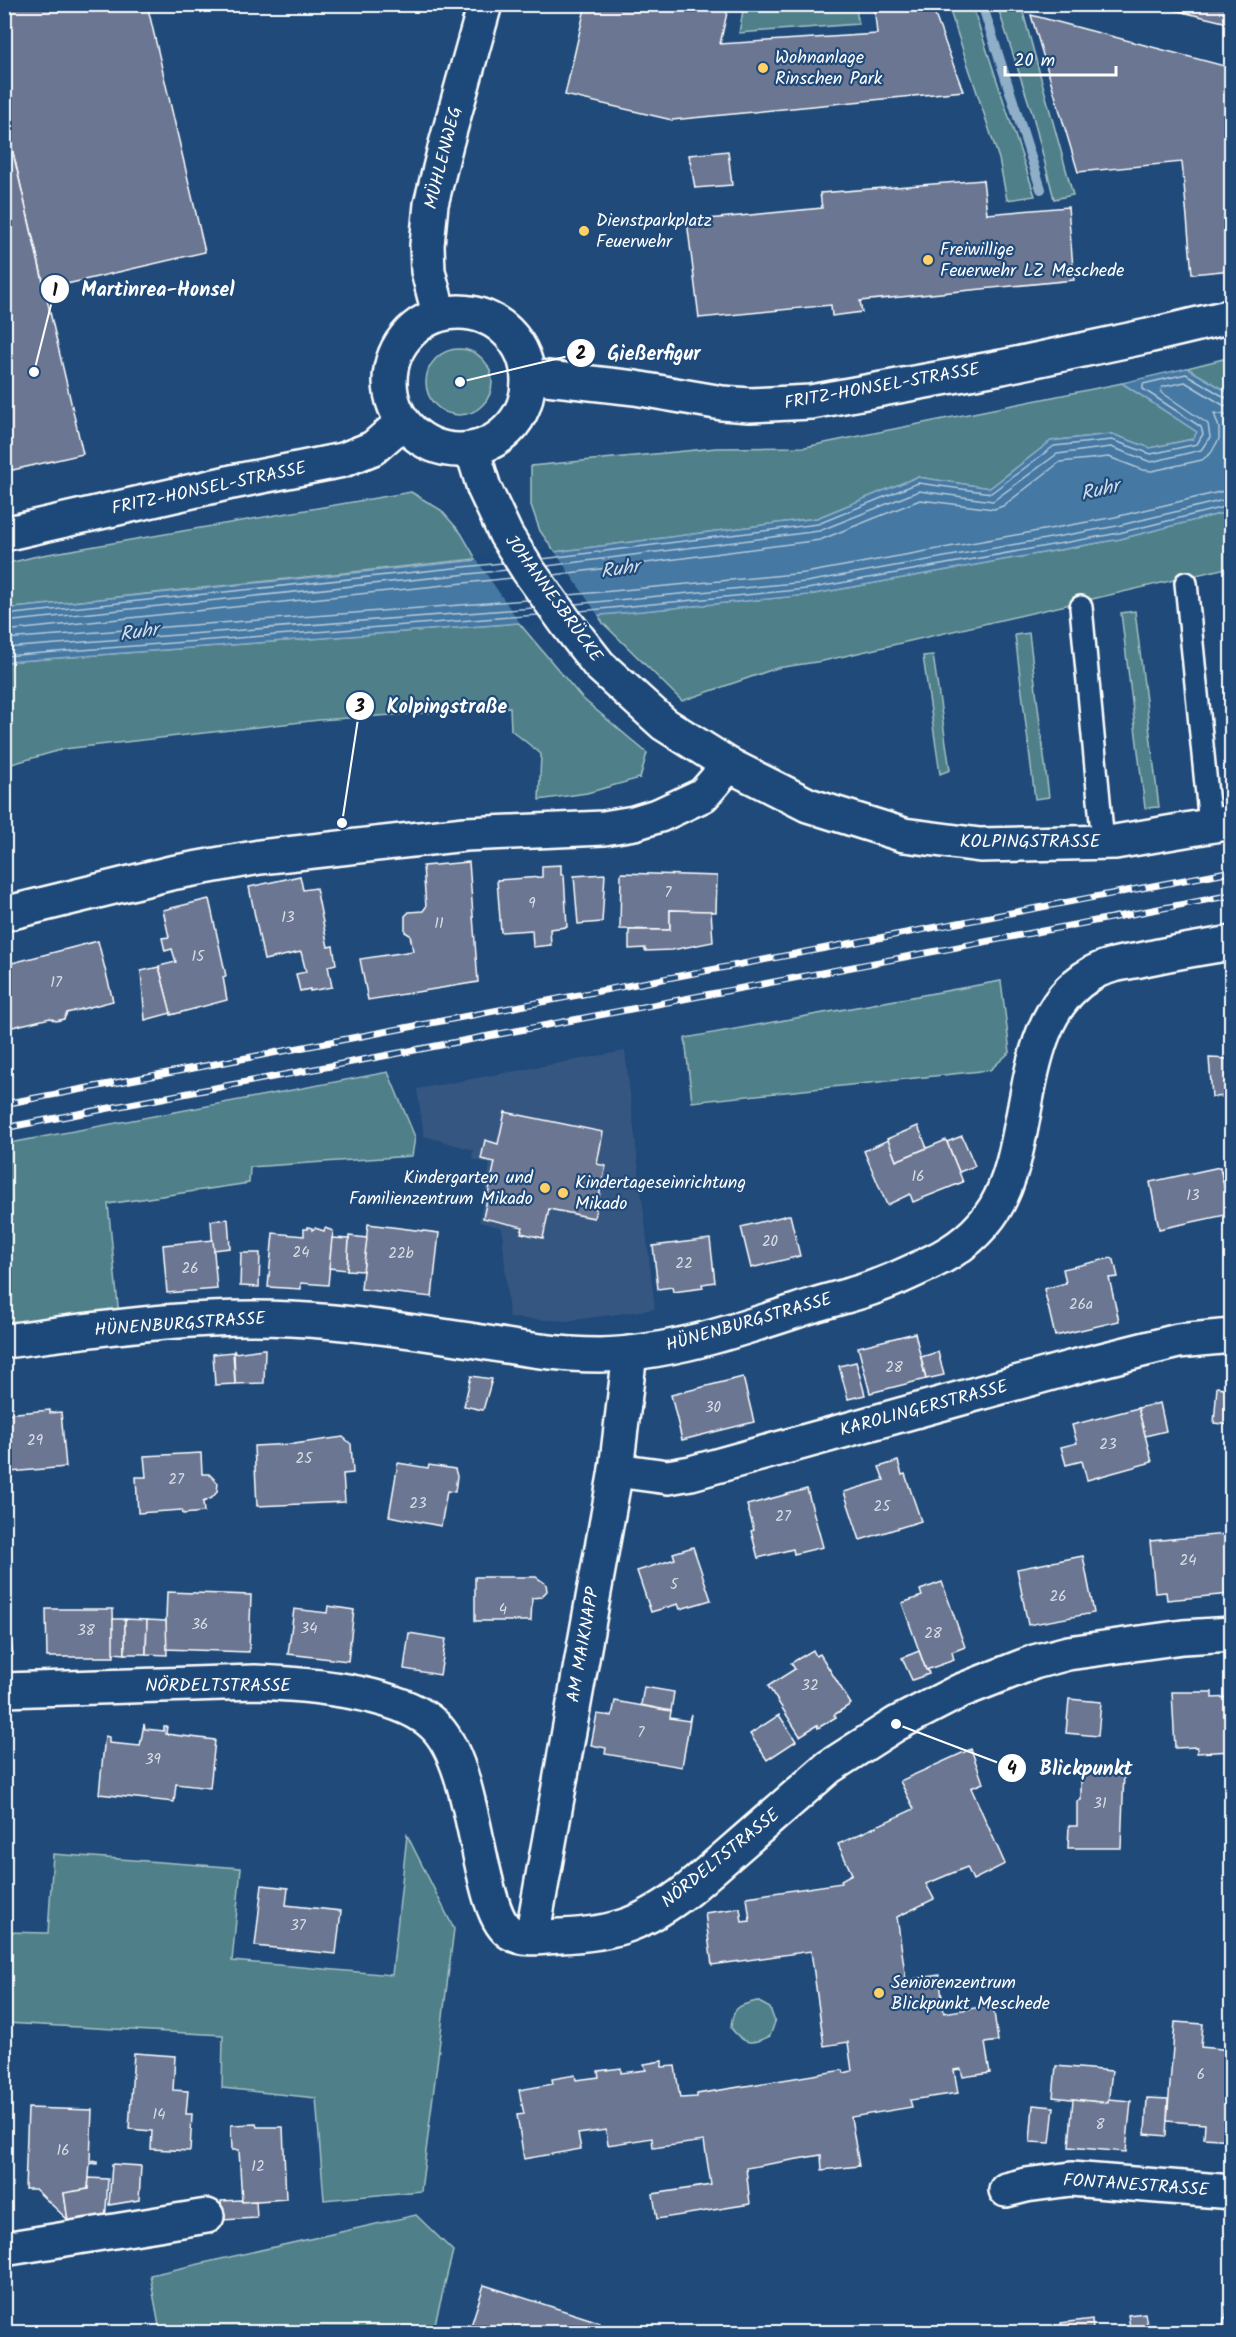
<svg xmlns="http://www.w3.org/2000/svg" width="1236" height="2337" font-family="Kalam,sans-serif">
<rect width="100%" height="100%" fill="#1f4a7a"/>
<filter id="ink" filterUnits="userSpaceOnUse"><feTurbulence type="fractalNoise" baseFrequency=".0167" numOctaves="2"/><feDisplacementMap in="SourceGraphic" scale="12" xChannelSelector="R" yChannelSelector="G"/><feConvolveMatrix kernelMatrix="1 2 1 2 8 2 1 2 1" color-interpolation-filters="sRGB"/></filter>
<g filter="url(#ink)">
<!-- built -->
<polygon fill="#365781" points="625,1051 655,1309 566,1321 509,1318 502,1228 479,1222 490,1164 472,1159 473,1150 424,1136 417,1089"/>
<!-- green -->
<g fill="#4f808a" stroke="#a7c0c4" stroke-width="1.5">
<polygon points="744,5 856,5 858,24 739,33"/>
<polygon points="948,5 972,5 1035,196 1007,200 999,159"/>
<polygon points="997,5 1021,5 1073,195 1054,199 1033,116"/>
<circle cx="459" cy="382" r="33"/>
<polygon points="1231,357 1231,394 1187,368"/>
<polygon points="1122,383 1198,432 1193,439 1150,448 1112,434 1051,441 990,488 917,477 817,518 555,552 540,531 531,505 531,466 716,448 805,447"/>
<polygon points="411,492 441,510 461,533 476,559 5,609 5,564 37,556"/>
<polygon points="1231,511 1231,567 823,661 777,668 682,701 603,623 598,615 808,595 1120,539"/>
<polygon points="1135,611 1159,807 1145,808 1121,613"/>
<polygon points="519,623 582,698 647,753 640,778 587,793 539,800 541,754 511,730 510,707 319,720 64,749 5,766 5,662"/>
<polygon points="1029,633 1049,797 1035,799 1015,635"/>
<polygon points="933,655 950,770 940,774 923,656"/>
<polygon points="1001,981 1010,1052 990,1070 692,1102 685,1038"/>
<polygon points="388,1072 415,1137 412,1156 250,1167 249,1183 108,1204 119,1316 5,1331 4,1144"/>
<polygon points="407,1835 454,1929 421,2191 324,2200 316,2098 222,2088 223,2035 5,2023 5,1932 48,1933 53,1854 241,1868 232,1961 392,1975"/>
<path d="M757,2001l13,7 5,14 -5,14c-19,9 -26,9 -39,-8 1,-20 7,-23 26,-27z"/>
<polygon points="416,2215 453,2251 433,2332 160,2332 150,2275"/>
</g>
<!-- water -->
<polygon fill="#4578a2" stroke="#8faec7" stroke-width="1.5" points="1187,368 1231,394 1231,511 1120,539 808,595 519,623 5,662 5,609 555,552 817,518 917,477 990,488 1051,441 1112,434 1150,448 1193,439 1197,432 1122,383"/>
<!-- pier -->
<polygon fill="#1f4a7a" points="553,549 600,618 522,626 474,556"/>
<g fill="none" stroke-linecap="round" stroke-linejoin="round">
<!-- shore -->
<g stroke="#b5c9da" stroke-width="1.5">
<polyline points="542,559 818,524 918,483 991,493 1054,446 1112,440 1151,454 1197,444 1203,434 1201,427 1143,389 1143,384 1186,374 1226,398 1232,399"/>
<polyline points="547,566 819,531 919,491 993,501 1057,454 1111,447 1151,462 1201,450 1210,437 1208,424 1161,392 1162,387 1185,382 1223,405 1232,407"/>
<polyline points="554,575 820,540 920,500 994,509 1003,506 1060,462 1109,457 1143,470 1152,471 1202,460 1211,453 1219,439 1219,428 1214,413 1232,416"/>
<polyline points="569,595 805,573 1115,517 1232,489"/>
<polyline points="575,604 806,582 1117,526 1232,498"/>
<polyline points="580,611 807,589 1119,533 1232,505"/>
<polyline points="4,615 502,563"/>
<polyline points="4,622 507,570"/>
<polyline points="4,631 512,578"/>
<polyline points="4,639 527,600"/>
<polyline points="4,648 533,608"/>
<polyline points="4,656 538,615"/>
</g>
<!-- stream -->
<polyline stroke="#8faec7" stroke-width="10" points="982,4 1041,189"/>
</g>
<!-- building -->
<g fill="#6b7692" stroke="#fff" stroke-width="1.5">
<polygon points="4,4 147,4 205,252 45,289 4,114"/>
<polygon points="586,4 729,4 720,44 877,34 874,4 931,4 963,91 672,120 565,95"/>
<polygon points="1154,4 1188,4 1186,13"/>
<polygon points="1188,4 1232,4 1232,24 1186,13"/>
<polygon points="1031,15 1232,68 1232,270 1192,274 1182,162 1078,172"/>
<polygon points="4,114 83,454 4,472"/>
<polygon points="728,151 732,185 695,188 689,155"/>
<polygon points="983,180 987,214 1068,207 1074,280 860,301 862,312 832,316 831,305 699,318 687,221 822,208 820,193"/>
<polygon points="469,862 478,982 368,1000 360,959 413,951 410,935 405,932 405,916 409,912 423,911 426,907 423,866"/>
<polygon points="561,865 561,875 564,875 567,927 550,929 551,945 533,947 532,930 501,932 497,880 542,877 542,866"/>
<polygon points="621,873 717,876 716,912 670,910 670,930 620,929"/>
<polygon points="605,874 602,922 578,924 574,876"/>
<polygon points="300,876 303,890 316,888 328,947 333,946 336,964 328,966 332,987 310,991 310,989 300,991 296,974 306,972 301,952 264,960 249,887"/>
<polygon points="209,899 226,976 223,977 227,1000 171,1015 159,966 176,962 172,949 165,951 162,938 169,937 163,910"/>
<polygon points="670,910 711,911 713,942 672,950 645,951 645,948 629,949 629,930 670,930"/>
<polygon points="98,941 113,1001 67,1013 64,1019 56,1021 50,1018 4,1029 4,965"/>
<polygon points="159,967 171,1013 145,1020 141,971"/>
<polygon points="1209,1058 1232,1059 1232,1096 1212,1097"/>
<polygon points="505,1112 603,1132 597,1164 606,1166 594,1218 549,1209 543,1238 521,1233 523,1227 483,1218 495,1162 481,1159 485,1140 498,1144"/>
<polygon points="918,1126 927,1148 896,1161 887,1139"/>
<polygon points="962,1136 975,1166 959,1172 947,1142"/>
<polygon points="888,1140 896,1161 946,1140 963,1182 913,1202 910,1194 887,1205 864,1151"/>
<polygon points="1220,1167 1230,1214 1159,1229 1150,1182"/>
<polygon points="1232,1169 1232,1193 1226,1194 1221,1171"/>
<polygon points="788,1215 790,1215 800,1256 751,1268 741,1227"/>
<polygon points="228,1219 230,1248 213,1250 211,1221"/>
<polygon points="368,1224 439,1233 432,1297 361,1289"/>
<polygon points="308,1227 312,1228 312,1230 315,1228 324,1231 325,1228 333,1231 328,1285 301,1283 301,1289 268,1287 273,1233 304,1236 304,1229 308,1229"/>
<polygon points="349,1236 367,1238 363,1271 347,1270"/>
<polygon points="332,1238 349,1239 347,1270 329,1268"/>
<polygon points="710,1239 715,1282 702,1284 703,1288 673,1292 672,1287 658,1289 653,1246"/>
<polygon points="213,1240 217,1289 167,1293 163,1245"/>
<polygon points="241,1253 260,1253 259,1287 240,1286"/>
<polygon points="1111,1258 1114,1260 1118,1277 1109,1278 1119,1321 1055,1336 1044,1289 1066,1283 1063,1269"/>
<polygon points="915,1333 926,1379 870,1393 858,1347"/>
<polygon points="263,1349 265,1349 264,1383 235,1384 234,1350 235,1353"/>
<polygon points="233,1352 235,1384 215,1385 213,1354"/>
<polygon points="938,1352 944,1375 926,1379 921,1357"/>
<polygon points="856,1362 865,1395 848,1399 839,1366"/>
<polygon points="471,1376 492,1379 483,1410 464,1406"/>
<polygon points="743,1377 754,1422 682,1440 671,1395"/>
<polygon points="1217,1387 1232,1389 1230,1425 1214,1423"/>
<polygon points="1160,1403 1166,1431 1145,1436 1138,1408"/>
<polygon points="1138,1408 1152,1462 1087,1480 1082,1461 1066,1465 1061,1447 1077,1443 1072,1425"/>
<polygon points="50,1410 50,1413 61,1412 66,1467 10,1472 5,1414"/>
<polygon points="343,1437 351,1444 353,1473 343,1474 345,1502 257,1506 254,1446 294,1444"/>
<polygon points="201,1453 202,1474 209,1474 218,1483 217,1492 212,1498 203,1502 204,1512 183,1514 182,1510 138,1513 136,1477 146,1477 144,1456"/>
<polygon points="898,1461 902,1475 905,1474 921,1521 860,1540 844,1492 884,1480 879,1467"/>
<polygon points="398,1463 428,1468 429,1465 455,1469 457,1476 455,1492 447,1491 441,1526 389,1516"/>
<polygon points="807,1489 823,1547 794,1554 793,1549 758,1558 751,1531 754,1530 747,1505"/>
<polygon points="1226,1534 1230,1594 1167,1600 1166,1592 1155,1593 1150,1541"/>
<polygon points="693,1547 711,1600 680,1609 678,1604 651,1612 637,1571 675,1559 673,1553"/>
<polygon points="1083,1556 1094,1613 1028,1625 1017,1569"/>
<polygon points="1228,1560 1232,1560 1232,1594 1230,1594"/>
<polygon points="475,1577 536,1577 546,1584 547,1591 541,1597 532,1598 531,1621 475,1621"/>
<polygon points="942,1582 965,1647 952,1652 954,1660 926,1670 902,1603 922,1596 920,1590"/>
<polygon points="167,1592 251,1595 249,1652 165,1649"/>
<polygon points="328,1606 354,1610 348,1661 288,1654 294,1609 327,1613"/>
<polygon points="46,1609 113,1609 114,1657 47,1657"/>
<polygon points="113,1619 125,1619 125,1654 113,1653"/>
<polygon points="125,1619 147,1620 146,1654 125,1654"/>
<polygon points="147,1620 166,1621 167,1655 146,1654"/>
<polygon points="9,1626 13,1655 4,1656 4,1627"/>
<polygon points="409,1633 446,1639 440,1675 404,1669"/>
<polygon points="813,1650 816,1656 820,1654 851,1704 834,1715 836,1717 818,1728 817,1725 800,1736 768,1686 795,1669 791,1663"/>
<polygon points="919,1651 926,1670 928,1670 929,1674 912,1680 902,1658"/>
<polygon points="644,1687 674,1692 671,1711 641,1705"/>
<polygon points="1172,1692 1212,1692 1212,1698 1232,1697 1232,1751 1197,1753 1197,1747 1175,1748"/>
<polygon points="1069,1699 1101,1702 1098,1736 1066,1733"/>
<polygon points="615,1701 671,1711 670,1718 689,1721 691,1714 682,1767 605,1754 606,1748 591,1745 597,1714 612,1716"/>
<polygon points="779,1715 796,1741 767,1760 750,1734"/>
<polygon points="144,1724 145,1729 164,1731 164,1726 167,1726 166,1734 215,1740 210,1788 176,1784 174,1802 99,1794 105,1736 109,1737 109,1743 140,1746"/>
<polygon points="971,1749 983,1783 971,1788 1005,1864 973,1880 967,1867 926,1884 934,1899 897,1917 906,1980 939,1975 944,2013 993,2005 998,2041 985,2043 990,2073 963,2077 961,2069 954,2070 958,2093 910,2100 912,2107 851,2117 859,2166 822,2170 821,2155 746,2168 750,2204 657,2219 653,2194 711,2185 704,2141 653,2148 652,2138 608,2145 606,2130 578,2134 581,2149 524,2159 517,2115 524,2114 519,2090 553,2084 552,2079 575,2075 576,2080 599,2077 598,2071 621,2068 621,2073 646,2070 644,2064 662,2061 662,2067 675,2066 680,2098 697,2097 697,2094 843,2070 844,2073 852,2071 848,2042 824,2046 811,1951 712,1965 705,1913 740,1908 742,1922 750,1921 747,1897 842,1883 841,1880 852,1874 838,1844 914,1809 900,1781"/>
<polygon points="1081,1772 1124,1772 1121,1848 1068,1848 1069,1826 1077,1826 1077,1801 1081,1800"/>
<polygon points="262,1885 288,1888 286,1905 341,1911 336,1954 255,1946"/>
<polygon points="1175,2022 1203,2024 1201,2047 1232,2050 1232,2140 1204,2138 1205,2124 1167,2121"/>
<polygon points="134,2053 175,2056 173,2090 188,2091 186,2114 192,2114 190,2151 151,2149 152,2131 129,2129"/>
<polygon points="1056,2066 1112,2071 1108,2103 1053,2097"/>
<polygon points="1147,2098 1168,2099 1166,2136 1145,2134"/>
<polygon points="1073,2099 1108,2103 1108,2099 1131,2101 1126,2152 1069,2147"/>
<polygon points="1033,2105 1054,2107 1050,2143 1030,2142"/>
<polygon points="28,2108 92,2110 90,2161 97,2162 97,2164 90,2163 88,2189 64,2193 68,2220 35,2189 25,2189"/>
<polygon points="256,2124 257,2127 283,2127 286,2199 242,2202 239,2150 232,2150 231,2125"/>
<polygon points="112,2164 141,2166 139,2200 109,2205"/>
<polygon points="89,2178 108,2179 105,2223 69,2228 64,2193 88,2189"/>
<polygon points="241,2200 242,2202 256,2201 257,2218 222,2220 221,2201"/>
<polygon points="484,2285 599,2322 595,2332 469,2332"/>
<polygon points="1228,2289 1232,2289 1232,2318 1226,2318"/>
<polygon points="1145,2313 1147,2325 1149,2325 1150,2332 1090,2332 1130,2327 1128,2315"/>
<polygon points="1224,2318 1232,2318 1232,2332 1223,2332"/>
<polygon points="1092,2319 1093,2331 1090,2332 1062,2332 1061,2323"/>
</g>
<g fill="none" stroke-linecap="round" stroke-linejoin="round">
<!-- lane casing -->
<g stroke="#fff" stroke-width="26">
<g id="lane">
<polyline points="1186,583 1210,825"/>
<polyline points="1081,607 1103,843"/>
</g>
</g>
<!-- street casing -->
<g stroke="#fff" stroke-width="38">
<g id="street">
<circle cx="459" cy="381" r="69"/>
<polyline points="439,314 428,271 427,245 431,204 446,144 485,4"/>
<polyline points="529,376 635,388 722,403 750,405 811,402 1002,367 1148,336 1232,316"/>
<polyline points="472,449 484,488 506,535 528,570 567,624 599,665 664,724 729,765 808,805 904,835 980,845 1115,842 1232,822"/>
<polyline points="4,534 232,482 343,460 373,448 403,422"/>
<polyline points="4,914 171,873 260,857 465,834 604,828 634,823 660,815 703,795 729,765"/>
<path d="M4,1341c95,-12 192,-27 287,-22 60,3 120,12 179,21 42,7 85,15 129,15 71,-1 142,-26 209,-48 23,-8 47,-12 69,-21 18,-6 36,-15 53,-23 26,-12 50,-31 65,-55 41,-68 19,-189 96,-234 15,-9 32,-11 49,-14 30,-7 61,-12 92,-17"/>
<polyline points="616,1470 668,1477 691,1473 1070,1368 1178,1341 1232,1336"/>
<path d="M4,1690l251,-8c49,2 142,9 178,42 46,41 43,190 78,209 13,8 35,4 49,3 56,-2 85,-13 129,-47l140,-122 67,-43 64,-33 74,-29 34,-9 115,-16 49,-3"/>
<polyline points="532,1937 616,1470 630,1353"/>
<polyline points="1006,2190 1026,2185 1071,2179 1232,2192"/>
<polyline points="4,2249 207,2216"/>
</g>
</g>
<!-- lane -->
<use href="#lane" stroke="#1f4a7a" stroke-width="21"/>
<!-- street -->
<use href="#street" stroke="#1f4a7a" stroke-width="33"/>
<!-- rail casing -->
<g stroke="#fff" stroke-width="7">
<g id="rail">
<polyline points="4,1104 1232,871"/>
<polyline points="4,1128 1232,895"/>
</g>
</g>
<!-- rail -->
<use href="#rail" stroke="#1f4a7a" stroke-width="4.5" stroke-dasharray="14" stroke-linecap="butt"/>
</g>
</g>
<!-- markers -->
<g fill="#ffd166" stroke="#1f4a7a" stroke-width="2">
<circle cx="763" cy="68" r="6"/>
<circle cx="584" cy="231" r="6"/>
<circle cx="928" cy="260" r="6"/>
<circle cx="545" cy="1188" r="6"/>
<circle cx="563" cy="1193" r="6"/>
<circle cx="879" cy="1993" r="6"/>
</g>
<g text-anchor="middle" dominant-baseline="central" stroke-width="4.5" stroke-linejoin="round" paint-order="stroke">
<!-- number labels -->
<g font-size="15" fill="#dadde4">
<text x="668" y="893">7</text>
<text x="532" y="904">9</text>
<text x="288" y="918">13</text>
<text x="439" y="924">11</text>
<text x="198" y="957">15</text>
<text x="56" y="983">17</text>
<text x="918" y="1177">16</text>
<text x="1193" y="1196">13</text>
<text x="770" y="1242">20</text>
<text x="301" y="1253">24</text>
<text x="401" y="1254">22b</text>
<text x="684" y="1264">22</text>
<text x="190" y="1269">26</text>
<text x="1081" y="1305">26a</text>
<text x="894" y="1368">28</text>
<text x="713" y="1408">30</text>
<text x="35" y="1441">29</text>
<text x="1108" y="1445">23</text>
<text x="304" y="1459">25</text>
<text x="176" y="1480">27</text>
<text x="418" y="1504">23</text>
<text x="882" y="1507">25</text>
<text x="783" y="1517">27</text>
<text x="1188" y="1561">24</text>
<text x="674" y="1585">5</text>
<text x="1058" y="1597">26</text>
<text x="503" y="1610">4</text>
<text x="200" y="1625">36</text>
<text x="309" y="1629">34</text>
<text x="86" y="1631">38</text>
<text x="933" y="1634">28</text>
<text x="810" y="1686">32</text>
<text x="641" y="1733">7</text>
<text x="153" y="1760">39</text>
<text x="1100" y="1804">31</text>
<text x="298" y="1926">37</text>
<text x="1201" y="2075">6</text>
<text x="159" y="2115">14</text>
<text x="1100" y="2125">8</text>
<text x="63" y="2151">16</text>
<text x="258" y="2167">12</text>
</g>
<!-- poi labels -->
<g font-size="18" fill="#fff" stroke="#1f4a7a" text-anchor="start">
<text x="775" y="58">Wohnanlage<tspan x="775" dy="21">Rinschen Park</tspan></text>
<text x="596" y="221">Dienstparkplatz<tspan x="596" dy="21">Feuerwehr</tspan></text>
<text x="940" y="250">Freiwillige<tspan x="940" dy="21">Feuerwehr LZ Meschede</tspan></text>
<text x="533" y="1178" text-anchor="end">Kindergarten und<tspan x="533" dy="21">Familienzentrum Mikado</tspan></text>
<text x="575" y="1183">Kindertageseinrichtung<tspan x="575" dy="21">Mikado</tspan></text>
<text x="891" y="1983">Seniorenzentrum<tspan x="891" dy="21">Blickpunkt Meschede</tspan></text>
</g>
<!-- street labels -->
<g font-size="18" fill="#fff" stroke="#1f4a7a">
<text transform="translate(444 158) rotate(-76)">MÜHLENWEG</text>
<text transform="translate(882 387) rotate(-10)">FRITZ-HONSEL-STRASSE</text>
<text transform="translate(209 489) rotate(-12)">FRITZ-HONSEL-STRASSE</text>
<text transform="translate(553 599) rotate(54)">JOHANNESBRÜCKE</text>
<text x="1030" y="842">KOLPINGSTRASSE</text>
<text transform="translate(749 1323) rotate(-16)">HÜNENBURGSTRASSE</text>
<text transform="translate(180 1325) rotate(-4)">HÜNENBURGSTRASSE</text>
<text transform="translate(924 1409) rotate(-15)">KAROLINGERSTRASSE</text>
<text transform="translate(584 1645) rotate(-80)">AM MAIKNAPP</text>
<text x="218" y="1686">NÖRDELTSTRASSE</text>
<text transform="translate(721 1859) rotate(-39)">NÖRDELTSTRASSE</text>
<text transform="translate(1136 2186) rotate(4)">FONTANESTRASSE</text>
</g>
<!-- water labels -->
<g font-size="20" font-style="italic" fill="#d0dde8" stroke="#1f4a7a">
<text transform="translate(1100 491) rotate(-13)">Ruhr</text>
<text transform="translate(620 570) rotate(-8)">Ruhr</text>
<text transform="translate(139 633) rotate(-8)">Ruhr</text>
</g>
</g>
<!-- callouts -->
<path fill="none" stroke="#fff" stroke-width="2" d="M34 372L55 289M460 382L581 353M342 823L360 706M896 1724L1012 1768"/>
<g fill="#fff" stroke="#1f4a7a" stroke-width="2">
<circle cx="34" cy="372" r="6"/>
<circle cx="460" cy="382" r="6"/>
<circle cx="342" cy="823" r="6"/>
<circle cx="896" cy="1724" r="6"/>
<circle cx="55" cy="289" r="15"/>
<circle cx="581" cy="353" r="15"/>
<circle cx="360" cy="706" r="15"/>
<circle cx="1012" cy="1768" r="15"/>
</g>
<g font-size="18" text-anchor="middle" font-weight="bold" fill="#111">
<text x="55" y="296">1</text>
<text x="581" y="359">2</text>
<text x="360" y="712">3</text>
<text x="1012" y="1774">4</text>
</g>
<g font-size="20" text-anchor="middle" font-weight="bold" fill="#fff" stroke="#1f4a7a" stroke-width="4.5" stroke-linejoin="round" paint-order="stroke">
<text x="158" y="296">Martinrea-Honsel</text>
<text x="654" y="360">Gießerfigur</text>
<text x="447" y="713">Kolpingstraße</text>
<text x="1086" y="1775">Blickpunkt</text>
</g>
<!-- margin -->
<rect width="1236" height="2337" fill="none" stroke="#1f4a7a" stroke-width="24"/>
<rect x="12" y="12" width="1212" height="2313" fill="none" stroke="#fff" stroke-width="2" filter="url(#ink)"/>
<!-- scale -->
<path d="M1005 66v9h111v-9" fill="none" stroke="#ffffff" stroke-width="3"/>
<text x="1014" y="66" font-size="18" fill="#ffffff" stroke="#1f4a7a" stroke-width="4.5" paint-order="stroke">20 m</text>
</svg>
